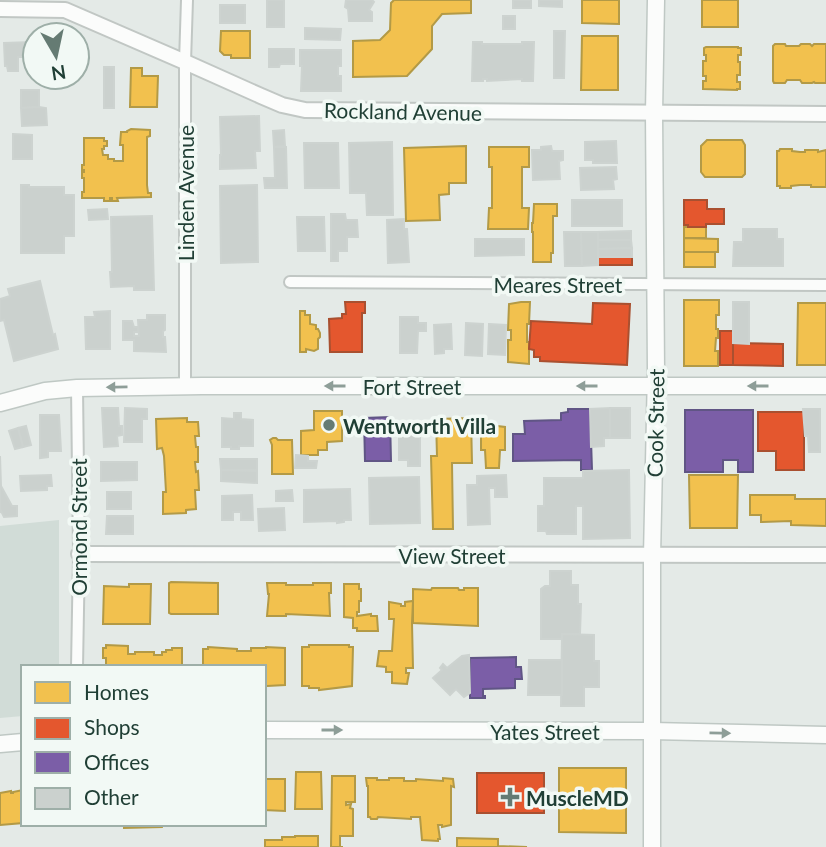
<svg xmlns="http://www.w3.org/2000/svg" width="826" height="847" font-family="Lato,sans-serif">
<rect width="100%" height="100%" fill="#e4eae7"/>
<!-- built -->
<polygon fill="#d1dcd7" points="59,520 59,667 23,667 23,716 0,718 0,526"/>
<!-- homes -->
<g fill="#f2c14e" stroke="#b39a46" stroke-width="2">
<polygon points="394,0 471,0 471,13 442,14 432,26 432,49 407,76 353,77 353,41 380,40 390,30 391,3"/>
<polygon points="582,0 619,0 619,24 582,23"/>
<rect x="702" y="0" width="36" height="27"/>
<polygon points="221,31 250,31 250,58 231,58 231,55 224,55 220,51"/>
<polygon points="582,36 618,36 618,90 581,90"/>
<polygon points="775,44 785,44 786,46 799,46 801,44 810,44 812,46 814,44 826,44 826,83 815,83 814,82 812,83 802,83 800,80 787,80 785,83 774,83 773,81 773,46"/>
<polygon points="706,47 738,47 738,48 741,48 741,55 738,55 738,62 740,62 740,75 737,75 737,82 740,82 740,89 737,89 737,90 703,89 703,81 706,81 706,76 703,76 703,61 706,61 706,55 704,55 704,48"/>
<polygon points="131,68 142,68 142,76 158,76 157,107 130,107"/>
<polygon points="131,129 150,130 150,136 147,137 147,185 148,193 151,193 151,197 117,198 118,201 112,201 112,198 110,198 110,201 104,201 104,198 82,198 82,192 84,192 84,178 82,178 82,172 84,172 84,170 82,170 82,165 84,165 84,138 104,138 104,141 107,141 107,146 104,146 104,149 102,149 103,155 108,155 108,159 114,159 114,161 123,161 123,145 120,145 121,132 127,132 127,131"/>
<polygon points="707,140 742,140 745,145 745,174 742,177 705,177 701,172 701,146"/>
<polygon points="466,146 466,183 449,183 449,194 439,195 440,220 406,221 404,148"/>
<polygon points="489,147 529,147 529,167 522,167 522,208 529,208 528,229 488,229 489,208 492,208 492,167 489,167"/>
<polygon points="780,149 792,149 792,151 800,152 805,152 805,150 818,150 818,152 826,150 826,187 811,187 811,185 800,185 791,186 791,188 780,188 780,186 777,186 777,151 779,151"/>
<polygon points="534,204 557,204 557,216 553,216 553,253 551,253 551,262 533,262 533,232 532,232 532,223 533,223"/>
<rect x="684" y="227" width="22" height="11"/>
<polygon points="684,238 718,239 718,252 684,252"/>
<rect x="684" y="252" width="31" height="15"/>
<polygon points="684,300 719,300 719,315 716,315 716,329 718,329 718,338 716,338 715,351 718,351 718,366 684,366"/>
<polygon points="521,302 530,302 529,324 527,324 527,342 529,342 529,364 508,362 508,340 511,340 511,330 508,330 509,304"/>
<polygon points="798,303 826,303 826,365 797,365"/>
<polygon points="300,311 305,311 305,315 310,315 310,324 316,325 316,329 318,329 320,333 320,337 318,339 318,349 314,351 306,349 306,352 300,352"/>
<polygon points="314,411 342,411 342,441 327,442 327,450 318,450 318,455 301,455 301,431 314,430"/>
<polygon points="187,418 187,422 198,422 199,436 195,436 196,447 198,447 198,462 195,462 196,472 198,471 199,490 195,490 196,509 186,510 186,513 163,514 163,492 166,492 164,456 162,448 157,449 156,419"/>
<polygon points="471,418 472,463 452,463 453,529 433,529 431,456 437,456 436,419"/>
<polygon points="489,425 505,427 505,450 500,450 499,468 486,468 485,450 481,450 481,427 489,427"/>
<polygon points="273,438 276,438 278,440 292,440 293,474 272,474 272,445 270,440"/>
<polygon points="689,475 738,475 737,528 690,528"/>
<polygon points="750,495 795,495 795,499 826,499 826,526 791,525 791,521 761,522 761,515 750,515"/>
<polygon points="171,582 218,583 218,614 171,614 169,613 169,583"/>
<polygon points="267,583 286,583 286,585 313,585 313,583 331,583 331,593 329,593 330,616 286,614 286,616 267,616 269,594 268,594"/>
<polygon points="129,584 151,584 150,624 103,624 104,586 129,587"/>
<polygon points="344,584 359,584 359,589 361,589 361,601 359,601 359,612 357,612 357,616 371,614 371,616 377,616 378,631 357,631 357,628 353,628 353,618 344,617"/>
<polygon points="432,588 458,588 459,590 464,590 464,588 478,588 478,626 413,623 413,589 431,590"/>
<polygon points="413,601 412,623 413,668 406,668 406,673 409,673 407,684 392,683 392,672 386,672 386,667 377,666 379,651 392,651 394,619 389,619 389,602 401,604 401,606 405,606 405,602"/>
<polygon points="106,645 128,646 128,654 135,654 135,652 154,652 154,655 162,655 162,652 166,652 166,650 172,650 172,648 182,648 182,667 106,667 106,658 103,658 103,648 106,648"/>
<polygon points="309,645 349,645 349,647 353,647 352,686 319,690 319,688 309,688 309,686 302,686 302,647 309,647"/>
<polygon points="208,647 237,649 237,651 251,651 251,648 266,648 266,647 285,648 285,685 267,686 264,685 264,667 203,667 203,649 208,649"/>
<polygon points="559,768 626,768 626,833 559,832"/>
<polygon points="296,772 321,772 322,809 295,809"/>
<polygon points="332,776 355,776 355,802 346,802 346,805 351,804 350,808 353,809 353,836 340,836 340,847 343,847 331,847"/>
<polygon points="366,778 377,778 377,780 389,780 389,778 404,778 404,781 416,781 416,779 443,781 443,778 453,779 454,787 451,786 451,825 442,827 442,825 438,825 440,839 438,839 438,841 422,840 420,817 411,817 411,819 378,817 377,819 371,819 370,817 368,817 368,786 367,786"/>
<polygon points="264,779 285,779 285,811 264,810"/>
<polygon points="23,790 23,823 0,825 0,793 11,791 11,793 13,793 13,792"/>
<polygon points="124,824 163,824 162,827 124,828"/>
<polygon points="295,836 318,836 318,847 265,847 265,840 282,840 282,837 295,837"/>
<polygon points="457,838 498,839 498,846 527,847 457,847"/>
</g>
<!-- shops -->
<g fill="#e4572e" stroke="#a95030" stroke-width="2">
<polygon points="684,200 707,200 707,209 724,209 724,224 706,224 706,227 688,227 688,225 684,225"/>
<rect x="598" y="257" width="34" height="8"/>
<polygon points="345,302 365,302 365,313 362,313 362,352 330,352 329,319 342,318 342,314 346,314"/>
<polygon points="593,303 630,304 627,365 540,361 540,357 534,357 534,350 529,349 531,321 592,324"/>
<rect x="720" y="331" width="13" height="34"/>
<polygon points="733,343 783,344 783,366 733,365"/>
<polygon points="758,412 804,412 804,470 776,470 776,451 758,451"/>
<rect x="477" y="773" width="67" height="40"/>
</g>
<!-- offices -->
<g fill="#7b5ea7" stroke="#605585" stroke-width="2">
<polygon points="568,409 590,409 592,470 581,470 581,460 513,461 513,434 525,434 524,421 561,420 561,413 568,412"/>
<polygon points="685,410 753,410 753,472 738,472 738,460 723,460 723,472 685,472"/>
<polygon points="390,417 391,461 365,461 364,418"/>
<polygon points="516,657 516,667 521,667 522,679 515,679 515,688 483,689 483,696 485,696 485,698 470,698 470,658"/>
</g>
<!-- building -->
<g fill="#cbd1ce" stroke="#cdd3d0" stroke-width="2">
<rect x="267" y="0" width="17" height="27"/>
<polygon points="346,0 372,0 374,2 369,10 372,12 372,21 349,21 348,9 345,7"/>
<rect x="513" y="0" width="18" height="8"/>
<polygon points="539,0 562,0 562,7 539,6"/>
<rect x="220" y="5" width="25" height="18"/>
<rect x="503" y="16" width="12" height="13"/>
<polygon points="305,28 341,29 340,40 305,39"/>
<polygon points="554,31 565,31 564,78 554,78"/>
<polygon points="32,42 32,57 18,57 18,71 8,71 7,66 5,66 4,43"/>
<polygon points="473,42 482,42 482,44 522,44 522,42 534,42 533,81 522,81 522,79 487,81 487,79 483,79 483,81 472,81"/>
<polygon points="269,49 294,49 294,64 280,64 279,67 269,67"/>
<polygon points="300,50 341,50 341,66 338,66 338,76 341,76 341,91 301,91 302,66 300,66"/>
<rect x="104" y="67" width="10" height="41"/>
<polygon points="21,90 39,90 39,107 21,108"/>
<polygon points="39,107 46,108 47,125 22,126 21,108"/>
<polygon points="259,116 260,151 255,151 256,168 220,169 220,155 221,155 220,117"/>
<polygon points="284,130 285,146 274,147 273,131"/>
<polygon points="13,134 32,135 32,159 13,159"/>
<polygon points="616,141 617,163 593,163 593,160 585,160 585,142"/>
<polygon points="392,142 393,215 367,215 366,193 350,193 349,143"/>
<polygon points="304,143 338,143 339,188 305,188"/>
<polygon points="551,146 552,151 563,151 563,160 559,161 560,179 533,180 532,150 541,150 541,147"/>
<polygon points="274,147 286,147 287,188 265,188 264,178 275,178"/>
<polygon points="616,167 617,179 613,180 614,189 581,190 580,168"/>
<polygon points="21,185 29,185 29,187 64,187 64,195 74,195 74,236 64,236 64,253 21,253"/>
<polygon points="257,185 258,262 221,263 220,186"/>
<rect x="572" y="200" width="50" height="26"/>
<polygon points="107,209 108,219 89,220 88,210"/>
<polygon points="331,214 345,214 346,220 357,220 358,237 347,237 347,251 338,251 338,261 331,261"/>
<polygon points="152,216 154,290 134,290 134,286 111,287 110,272 112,272 111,217"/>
<polygon points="297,217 324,217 325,251 298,251"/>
<polygon points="404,219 404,229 407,229 409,262 388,263 387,220"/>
<polygon points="743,229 777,229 777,239 783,239 783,266 733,266 734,242 743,242"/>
<polygon points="631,231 631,240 598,240 598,232"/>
<polygon points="564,232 581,232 582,266 565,266"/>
<polygon points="581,232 598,232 598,265 582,266"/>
<polygon points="475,239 524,239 524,255 475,256"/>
<polygon points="598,240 631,240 632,248 598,249"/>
<polygon points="632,248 632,257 598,257 598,249"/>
<polygon points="40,281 53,335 55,334 58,349 14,361 4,320 0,321 0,299 10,296 8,289"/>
<polygon points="733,302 749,302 749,344 733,343"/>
<polygon points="110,311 110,349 86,349 85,317 95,317 94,312"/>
<polygon points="147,315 165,315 165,330 163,331 163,337 165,337 166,352 134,351 134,340 123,340 123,321 132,321 134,327 138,327 138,332 134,332 134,336 139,336 138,320 147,320"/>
<polygon points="400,317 418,317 418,323 426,323 426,331 418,331 417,353 400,353"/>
<polygon points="466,323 483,324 482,356 465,355"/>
<polygon points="451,324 452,349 444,349 444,353 435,354 434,325"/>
<polygon points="489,324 506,325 505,355 488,354"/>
<polygon points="102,408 118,408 119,426 122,426 122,435 117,436 118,446 104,447"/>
<polygon points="125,408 147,409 147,419 142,419 142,442 124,442"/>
<rect x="610" y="408" width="20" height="30"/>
<polygon points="610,408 610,438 604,438 604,446 591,447 590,409"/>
<polygon points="803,409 820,409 820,452 809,452 808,436 805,436"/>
<polygon points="234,413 241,413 241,419 253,420 253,446 239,446 239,449 231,449 231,447 222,447 222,418 234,419"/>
<polygon points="40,415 59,415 61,451 48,451 48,457 40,458"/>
<polygon points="26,426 31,445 23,447 18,428"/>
<polygon points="399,426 420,426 420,466 408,466 408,460 399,460"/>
<polygon points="18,428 23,447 15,449 9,431"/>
<polygon points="296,455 308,456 308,461 317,461 316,468 295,468"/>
<polygon points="0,456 1,486 12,506 17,506 17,516 4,517 1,511 0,512"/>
<polygon points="220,459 257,459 257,470 221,470"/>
<polygon points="101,462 137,462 137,480 101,481"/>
<polygon points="221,470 257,471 257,483 221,481"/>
<polygon points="629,470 630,538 583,539 583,506 576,506 576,534 547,534 546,531 538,531 538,506 544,506 544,478 583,478 583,471"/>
<polygon points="51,475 52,486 47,486 47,490 21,491 20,476"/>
<polygon points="506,475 507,497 495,497 495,488 489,488 490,524 468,525 467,485 477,485 477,476"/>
<polygon points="419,477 420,523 370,524 369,478"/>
<polygon points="350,489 351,520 344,520 344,522 337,523 337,521 304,522 304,490"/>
<polygon points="292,490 293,501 276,501 276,491"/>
<rect x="107" y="492" width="24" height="17"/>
<polygon points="252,495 253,520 241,520 241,512 233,512 233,520 222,520 222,496"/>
<polygon points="284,508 285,530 259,531 258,509"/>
<polygon points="107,516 133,516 133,534 106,534"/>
<polygon points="550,571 571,571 571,585 578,585 578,604 581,604 580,634 562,634 562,639 541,639 541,589 545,586 550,586"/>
<polygon points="562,634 594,635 594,661 599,661 599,687 584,687 584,706 561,706"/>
<polygon points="469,655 470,693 464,697 456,689 450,695 433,678 442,670 440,668 443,664 447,668 462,656"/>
<polygon points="529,660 562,660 562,695 528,695"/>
</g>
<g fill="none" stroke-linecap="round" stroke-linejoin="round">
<!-- minor casing -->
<g stroke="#c1c7c4" stroke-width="14">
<g id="minor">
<polyline points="290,282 826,285"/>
<polyline points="185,386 185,62 187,0"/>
<polyline points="77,667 79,554 77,388"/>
</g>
</g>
<!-- tertiary casing -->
<g stroke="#c1c7c4" stroke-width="18">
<g id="tertiary">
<polyline points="0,9 65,10 185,62 261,96 282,105 305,110 826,114"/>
<polyline points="79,554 826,555"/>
</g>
</g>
<!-- secondary casing -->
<g stroke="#bfc8c4" stroke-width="19">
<g id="secondary">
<polyline points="0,403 45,391 77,388 202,386 826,386"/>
<polyline points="264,730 652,731 826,735"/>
<polyline points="0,744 23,742"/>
<polyline points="652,847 652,556 656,370 654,113 656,0"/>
</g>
</g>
<!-- minor -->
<use href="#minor" stroke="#fbfcfb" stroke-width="10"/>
<!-- tertiary -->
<use href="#tertiary" stroke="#fbfcfb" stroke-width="14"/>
<!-- secondary -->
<use href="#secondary" stroke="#fbfcfb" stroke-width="16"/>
</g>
<!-- one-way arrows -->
<defs><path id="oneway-solid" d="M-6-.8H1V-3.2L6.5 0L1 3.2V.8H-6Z" transform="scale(1.75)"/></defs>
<g fill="#8e9e98">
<use href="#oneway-solid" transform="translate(335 386) rotate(180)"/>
<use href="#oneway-solid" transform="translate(587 386) rotate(-180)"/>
<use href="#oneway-solid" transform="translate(758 386) rotate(-180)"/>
<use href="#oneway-solid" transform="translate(117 387) rotate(179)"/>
<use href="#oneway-solid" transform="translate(332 730)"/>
<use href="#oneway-solid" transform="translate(720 733) rotate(1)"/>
</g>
<!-- markers -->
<g fill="#657b73" stroke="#f2f9f5" stroke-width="2.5">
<circle cx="329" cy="425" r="7"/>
<path d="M506.5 786.5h7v7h7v7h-7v7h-7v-7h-7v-7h7z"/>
</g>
<g text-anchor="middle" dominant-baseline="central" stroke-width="7" stroke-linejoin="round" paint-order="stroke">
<!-- street labels -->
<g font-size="21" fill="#203f35" stroke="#f2f9f5">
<text transform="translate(403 111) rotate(1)">Rockland Avenue</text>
<text transform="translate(185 193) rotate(-90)">Linden Avenue</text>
<text x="558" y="284">Meares Street</text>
<text x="412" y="386">Fort Street</text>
<text transform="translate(655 423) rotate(-89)">Cook Street</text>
<text transform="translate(78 527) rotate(-90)">Ormond Street</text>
<text x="452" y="555">View Street</text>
<text x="545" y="731">Yates Street</text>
</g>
<!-- poi labels -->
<g font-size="21" font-weight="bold" fill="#203f35" stroke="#f2f9f5" text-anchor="start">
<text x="343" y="425">Wentworth Villa</text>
<text x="526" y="797">MuscleMD</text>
</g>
</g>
<!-- legend -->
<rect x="21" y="665" width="245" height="161" fill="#f2f9f5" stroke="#9eafa8" stroke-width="2"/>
<rect x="35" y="682" width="35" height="21" fill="#f2c14e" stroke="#9eafa8" stroke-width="2"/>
<text x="84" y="700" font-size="21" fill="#203f35">Homes</text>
<rect x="35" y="718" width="35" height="21" fill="#e4572e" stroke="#9eafa8" stroke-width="2"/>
<text x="84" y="735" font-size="21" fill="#203f35">Shops</text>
<rect x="35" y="752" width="35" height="21" fill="#7b5ea7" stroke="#9eafa8" stroke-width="2"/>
<text x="84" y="770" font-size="21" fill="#203f35">Offices</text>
<rect x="35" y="788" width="35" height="21" fill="#cbd1ce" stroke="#9eafa8" stroke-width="2"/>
<text x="84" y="805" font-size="21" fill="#203f35">Other</text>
<!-- north arrow -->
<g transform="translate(56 56) rotate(171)"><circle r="33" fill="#f2f9f5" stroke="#9eafa8" stroke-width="2"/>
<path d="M0-5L12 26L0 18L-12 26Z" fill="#657b73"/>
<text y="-10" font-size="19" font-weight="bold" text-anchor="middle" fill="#203f35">N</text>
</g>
</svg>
